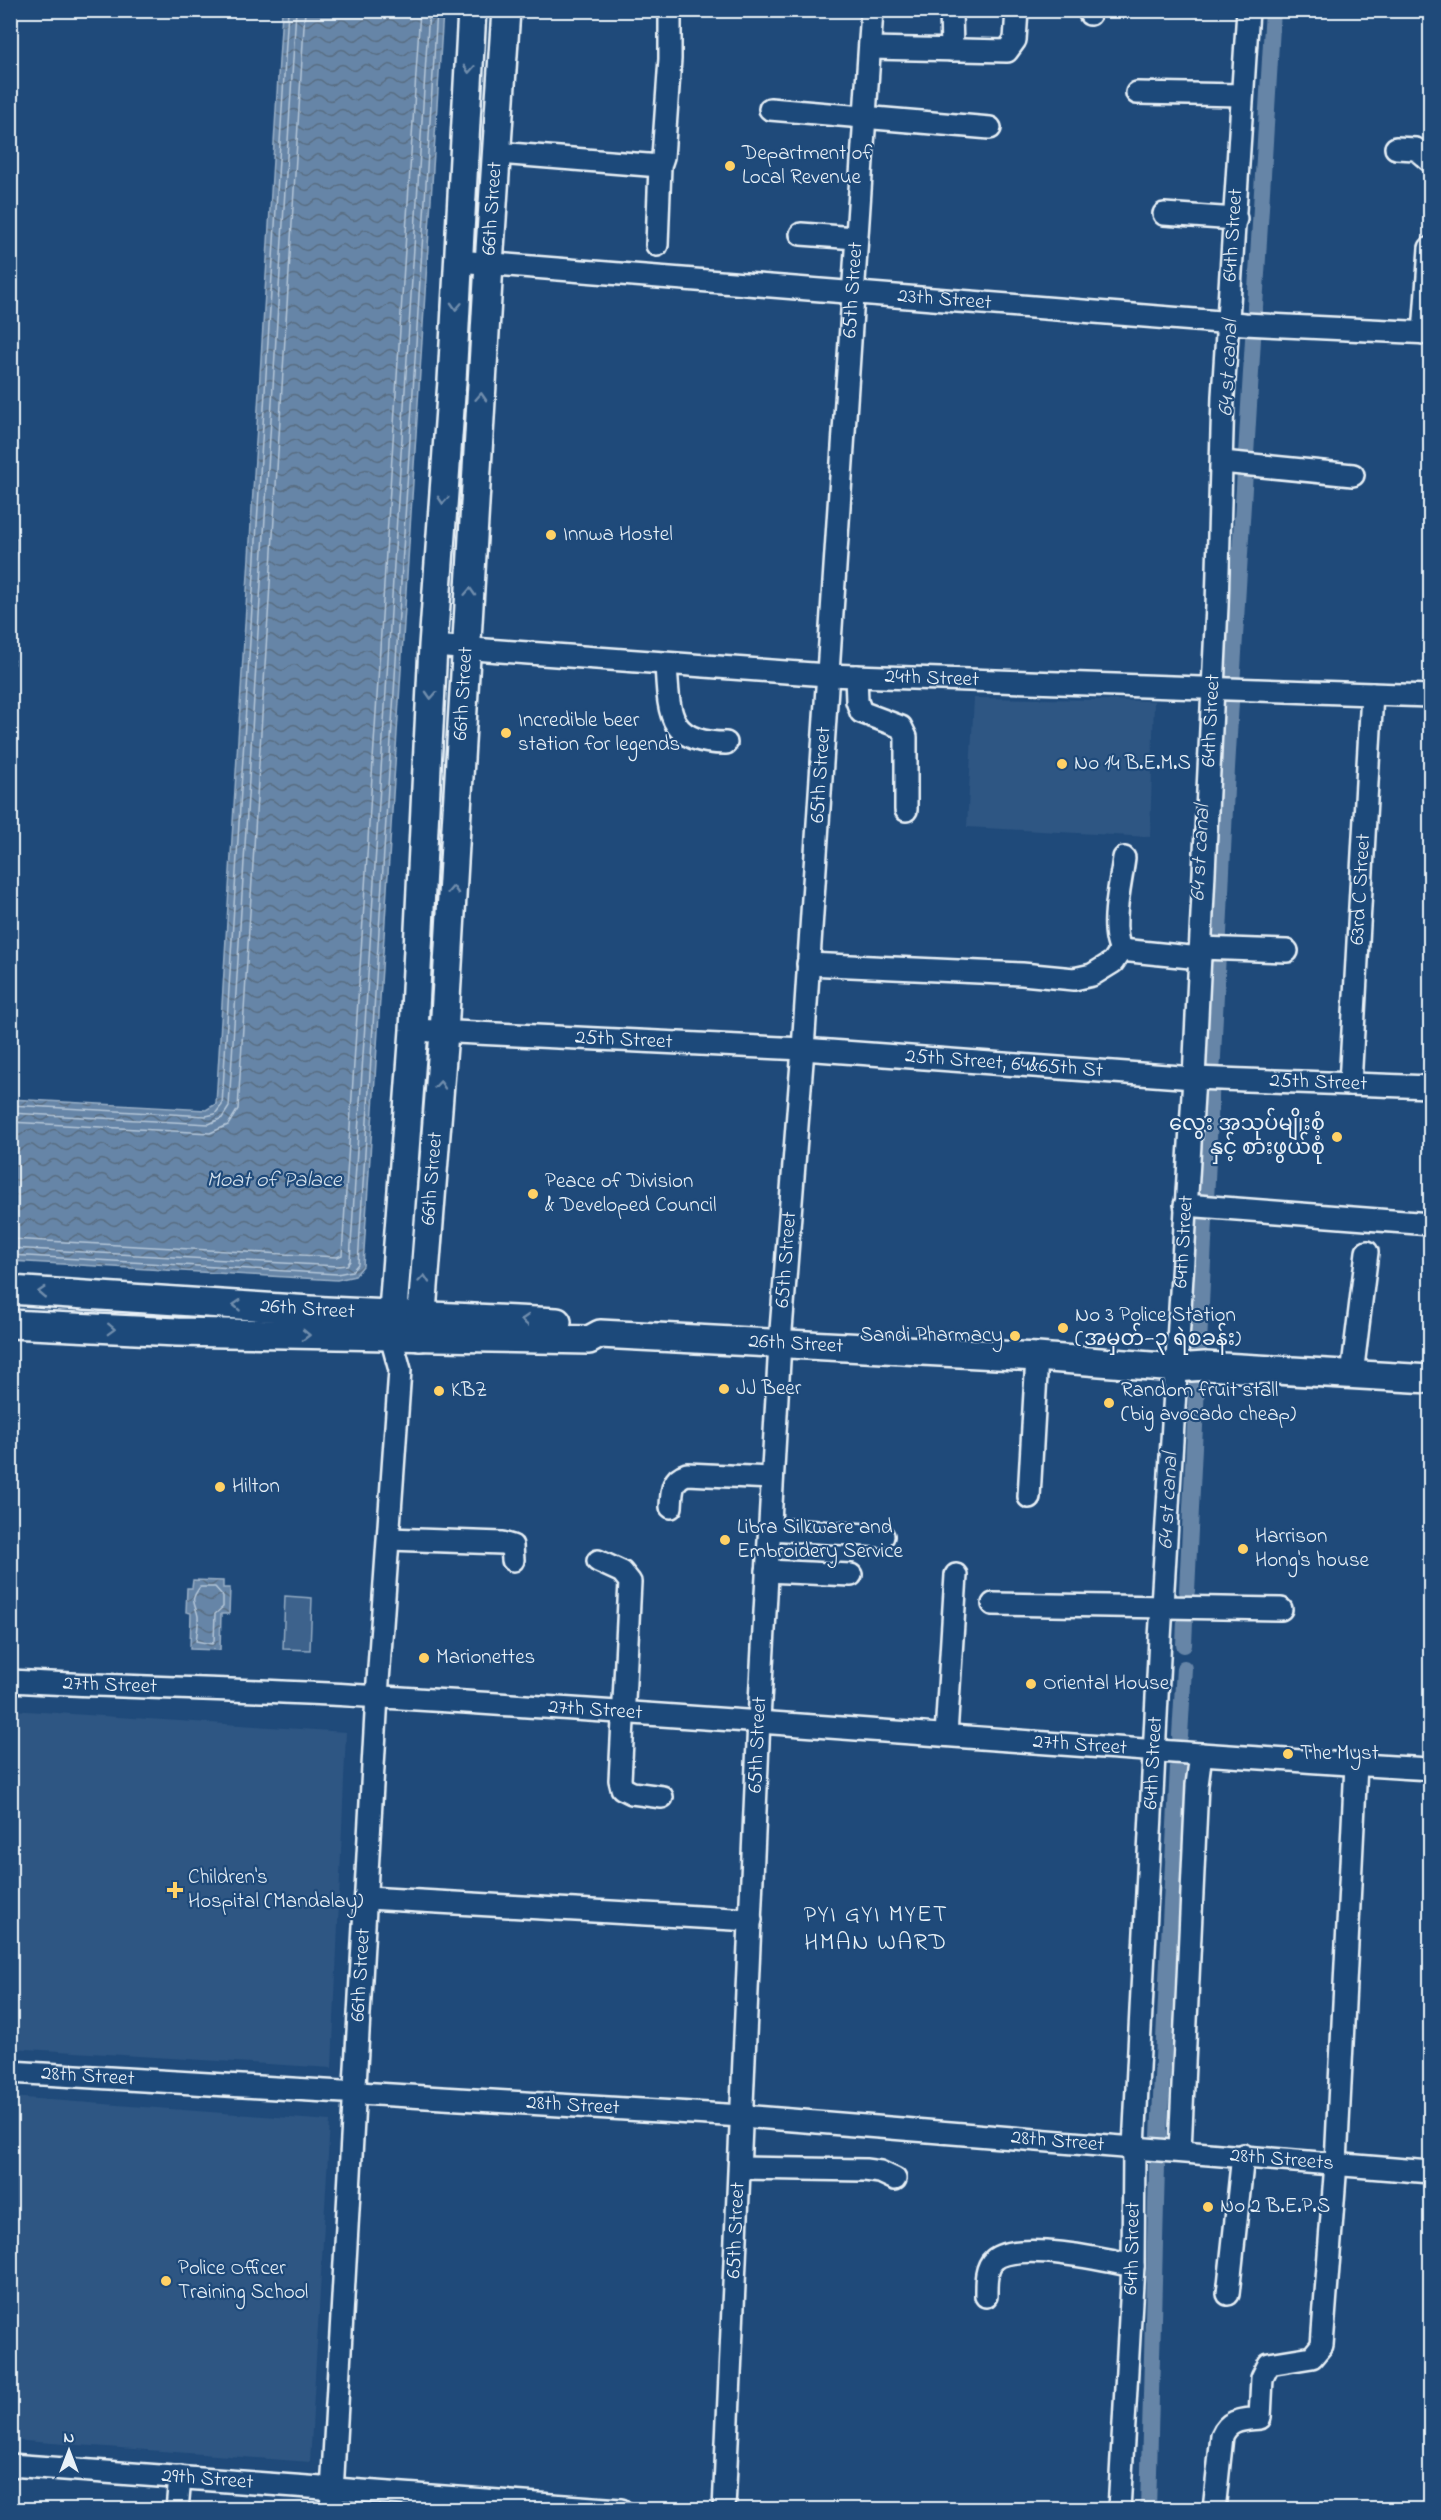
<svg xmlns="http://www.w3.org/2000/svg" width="1441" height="2520" font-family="'Indie Flower','Noto Sans Myanmar',sans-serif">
<defs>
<pattern id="forest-firs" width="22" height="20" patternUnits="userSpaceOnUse" patternTransform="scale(1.5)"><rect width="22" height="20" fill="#3c628c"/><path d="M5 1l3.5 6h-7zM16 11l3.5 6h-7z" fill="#58799d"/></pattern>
<pattern id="water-waves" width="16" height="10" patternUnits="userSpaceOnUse" patternTransform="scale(1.5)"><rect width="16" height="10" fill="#6685a7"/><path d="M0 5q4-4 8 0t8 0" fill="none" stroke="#596d82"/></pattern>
</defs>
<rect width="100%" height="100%" fill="#1f4a7a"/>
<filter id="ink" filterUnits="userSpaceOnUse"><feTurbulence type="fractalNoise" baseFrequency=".0167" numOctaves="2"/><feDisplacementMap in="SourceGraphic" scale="12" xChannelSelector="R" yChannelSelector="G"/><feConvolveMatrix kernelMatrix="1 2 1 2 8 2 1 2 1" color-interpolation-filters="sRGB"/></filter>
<g filter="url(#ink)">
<!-- built -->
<g fill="#2e5683">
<polygon points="974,698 1154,701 1150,837 967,827"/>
<polygon points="11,1710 346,1732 332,2068 11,2048"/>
<polygon points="11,2097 330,2121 310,2462 11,2440"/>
</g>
<!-- forest -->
<polygon fill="url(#forest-firs)" stroke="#92aac2" stroke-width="1.5" points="10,539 17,539 13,674 10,674"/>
<!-- pitch -->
<polygon fill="#3c628c" stroke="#92aac2" stroke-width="1.5" points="285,1596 312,1598 310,1650 283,1649"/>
<!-- water -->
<g fill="url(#water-waves)" stroke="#9ab0c7" stroke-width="1.5">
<polygon points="282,11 443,11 363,1266 355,1276 337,1280 11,1261 11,1099 206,1110 216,1104"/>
<polygon points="193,1580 223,1581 223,1588 230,1588 229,1614 221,1614 220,1650 190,1649 191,1613 186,1612 187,1588 192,1588"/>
</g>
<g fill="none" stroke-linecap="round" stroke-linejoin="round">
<!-- shore -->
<g stroke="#b4c6d8" stroke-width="1.5">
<polyline points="10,1105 206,1116 215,1114 222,1105 288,10"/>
<polyline points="10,1113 209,1124 222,1118 229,1107 296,10"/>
<polyline points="10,1122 210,1133 228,1125 238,1109 305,10"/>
<polyline points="10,1239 337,1257 342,1255 420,10"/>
<polyline points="10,1248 337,1266 347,1265 350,1261 429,10"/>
<polyline points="10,1255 337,1274 352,1271 358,1264 437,10"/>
<path d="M200,1587h15l8,9v11l-8,7 -1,27 -2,3 -16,-3c1,-8 4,-22 1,-29 -5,-13 -5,-14 3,-25z"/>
</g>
<!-- canal -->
<g stroke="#6685a7" stroke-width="16">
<polyline points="1187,1591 1227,768 1273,10"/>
<polyline points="1184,1645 1185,1621"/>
<polyline points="1180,1736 1184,1668"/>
<polyline points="1159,2136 1178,1767"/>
<polyline points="1148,2510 1157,2166"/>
</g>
<!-- minor casing -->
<g stroke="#e8f1f8" stroke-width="26">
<g id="minor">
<polyline points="951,10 952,50"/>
<polyline points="1090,14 1090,10"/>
<polyline points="870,48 1007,51 1015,40 1017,10"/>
<polyline points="1137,93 1242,95"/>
<polyline points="770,109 990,128"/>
<polyline points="1396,148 1416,149 1430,161"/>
<polyline points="497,153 660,166 663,157 670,59 670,10"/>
<polyline points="1164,214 1236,219"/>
<polyline points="801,234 856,238"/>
<polyline points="657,245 660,166"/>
<path id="s1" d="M458,261l787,63 185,9"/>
<polyline points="1424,333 1430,248"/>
<polyline points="1222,462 1353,475"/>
<path id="s2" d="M433,646l394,29 603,21"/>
<path d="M666,664c3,49 1,79 60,79"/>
<polyline points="856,676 857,701 861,712 901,727 906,737 906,810"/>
<polyline points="1200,948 1287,951"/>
<path d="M1121,950c-12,-22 0,-67 3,-92"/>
<polyline points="808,964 1022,974 1074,979 1092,975 1113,962 1121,950 1200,958"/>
<path id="s3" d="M414,1030l389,19 391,29 236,9"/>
<path id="s4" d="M1350,1084l22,-390"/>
<polyline points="1185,1205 1430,1224"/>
<polyline points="1352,1375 1367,1252"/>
<polyline points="1029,1497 1037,1357"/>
<path d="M671,1507c1,-15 0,-28 16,-33l85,4"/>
<polyline points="770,1529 883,1536"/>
<polyline points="389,1539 502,1543 512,1546 513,1560"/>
<polyline points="598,1561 622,1572 630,1582 620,1780 622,1788 632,1793 662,1797"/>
<polyline points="767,1571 851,1575"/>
<polyline points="993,1604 1281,1609"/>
<path id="s5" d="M10,1681c124,7 248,8 372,16 350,20 699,51 1048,72"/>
<polyline points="946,1735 956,1575"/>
<polyline points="367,1898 751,1920"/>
<path id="s6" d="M10,2072l732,44 688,56"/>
<polyline points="1180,2150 1197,1785 1201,1754"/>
<polyline points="740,2168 865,2170 880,2172 895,2179"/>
<polyline points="1228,2294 1243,2155"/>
<path d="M986,2296c0,-12 -1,-28 8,-36 21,-20 112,0 139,6"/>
<path id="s7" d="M10,2465l611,45"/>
<polyline points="177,2510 180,2477"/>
<path id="s8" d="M331,2510l46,-814 23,-326 -9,-33"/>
<path id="s9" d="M724,2510l35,-790 21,-377 23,-294 69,-1039"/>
<path id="s10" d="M1119,2510l14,-244 1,-119 26,-509 34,-560 23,-472 6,-210 25,-386"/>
<path d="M1214,2510l8,-74c7,-17 21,-16 38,-18l2,-40 7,-14 43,-7 10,-12 14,-182 20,-398"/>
</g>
</g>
<!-- major casing -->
<g stroke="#e8f1f8" stroke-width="32">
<g id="major">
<path id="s11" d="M10,1290l316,21 231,11"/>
<path id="s12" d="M10,1324l167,8 412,8 11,-6 437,23 139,11 29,-2 225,13"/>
<polyline points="391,1337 414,1030 433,646 452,381 472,10"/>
<path id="s13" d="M420,1337l24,-304 45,-769 17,-254"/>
</g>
</g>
<!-- minor -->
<use href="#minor" stroke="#1f4a7a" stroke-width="21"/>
<!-- major -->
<use href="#major" stroke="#1f4a7a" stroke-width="27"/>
</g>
<!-- one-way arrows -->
<defs><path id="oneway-chevron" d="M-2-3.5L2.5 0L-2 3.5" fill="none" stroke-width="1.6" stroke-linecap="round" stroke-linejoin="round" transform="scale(1.5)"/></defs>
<g stroke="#6f8dac">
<use href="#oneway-chevron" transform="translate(469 69) rotate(93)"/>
<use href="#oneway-chevron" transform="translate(456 306) rotate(93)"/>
<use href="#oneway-chevron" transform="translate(481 397) rotate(-87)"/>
<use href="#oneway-chevron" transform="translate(443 500) rotate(94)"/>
<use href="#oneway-chevron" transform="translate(470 592) rotate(-87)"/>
<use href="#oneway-chevron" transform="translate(431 695) rotate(93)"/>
<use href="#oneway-chevron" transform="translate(453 890) rotate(-87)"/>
<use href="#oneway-chevron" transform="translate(440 1085) rotate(-85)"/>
<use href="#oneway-chevron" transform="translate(424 1279) rotate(-85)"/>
<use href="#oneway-chevron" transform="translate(42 1292) rotate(-177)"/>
<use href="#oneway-chevron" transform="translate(237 1305) rotate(-176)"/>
<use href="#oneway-chevron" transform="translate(525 1320) rotate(-177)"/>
<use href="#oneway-chevron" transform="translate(111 1329) rotate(2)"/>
<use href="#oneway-chevron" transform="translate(306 1335) rotate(1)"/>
</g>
</g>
<!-- markers -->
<g fill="#ffd166" stroke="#1f4a7a" stroke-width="2">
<circle cx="730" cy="166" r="6"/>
<circle cx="551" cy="535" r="6"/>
<circle cx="506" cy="733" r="6"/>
<circle cx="1062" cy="764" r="6"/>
<circle cx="1337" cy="1137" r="6"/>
<circle cx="533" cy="1194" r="6"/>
<circle cx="1063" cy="1328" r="6"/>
<circle cx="1015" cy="1336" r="6"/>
<circle cx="724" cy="1389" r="6"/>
<circle cx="439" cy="1391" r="6"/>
<circle cx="1109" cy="1403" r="6"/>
<circle cx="220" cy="1487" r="6"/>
<circle cx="725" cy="1540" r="6"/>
<circle cx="1243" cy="1549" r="6"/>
<circle cx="424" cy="1658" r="6"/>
<circle cx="1031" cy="1684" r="6"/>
<circle cx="1288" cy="1754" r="6"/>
<path d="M172 1881h6v6h6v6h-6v6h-6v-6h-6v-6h6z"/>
<circle cx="1208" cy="2207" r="6"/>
<circle cx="166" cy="2281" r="6"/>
</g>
<g text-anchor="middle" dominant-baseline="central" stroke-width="4.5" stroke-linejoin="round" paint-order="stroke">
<!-- poi labels -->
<g font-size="21" fill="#e8f1f8" stroke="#1f4a7a" text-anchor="start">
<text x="742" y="154">Department of<tspan x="742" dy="24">Local Revenue</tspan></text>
<text x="563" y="535">Innwa Hostel</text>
<text x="518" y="721">Incredible beer<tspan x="518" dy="24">station for legends</tspan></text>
<text x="1074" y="764">No 14 B.E.M.S</text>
<text x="1325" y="1125" text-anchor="end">လွေး အသုပ်မျိုးစုံ<tspan x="1325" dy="24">နှင့် စားဖွယ်စုံ</tspan></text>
<text x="545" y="1182">Peace of Division<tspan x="545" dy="24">&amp; Developed Council</tspan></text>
<text x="1075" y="1316">No 3 Police Station<tspan x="1075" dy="24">(အမှတ်−၃ ရဲစခန်း)</tspan></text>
<text x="1003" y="1336" text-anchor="end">Sandi Pharmacy</text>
<text x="736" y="1389">JJ Beer</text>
<text x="451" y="1391">KBZ</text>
<text x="1121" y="1391">Random fruit stall<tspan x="1121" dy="24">(big avocado cheap)</tspan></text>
<text x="232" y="1487">Hilton</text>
<text x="737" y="1528">Libra Silkware and<tspan x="737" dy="24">Embroidery Service</tspan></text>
<text x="1255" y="1537">Harrison<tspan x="1255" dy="24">Hong's house</tspan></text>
<text x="436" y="1658">Marionettes</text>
<text x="1043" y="1684">Oriental House</text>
<text x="1300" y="1754">The Myst</text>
<text x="188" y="1878">Children's<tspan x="188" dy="24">Hospital (Mandalay)</tspan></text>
<text x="1220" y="2207">No 2 B.E.P.S</text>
<text x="178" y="2269">Police Officer<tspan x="178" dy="24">Training School</tspan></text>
</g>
<!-- street labels -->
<g font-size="21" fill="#e8f1f8" stroke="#1f4a7a">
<text stroke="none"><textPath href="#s13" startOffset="1131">66th Street</textPath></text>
<text stroke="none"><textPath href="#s10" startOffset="2278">64th Street</textPath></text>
<text stroke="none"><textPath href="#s9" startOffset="2224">65th Street</textPath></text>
<text stroke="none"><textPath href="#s1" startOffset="488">23th Street</textPath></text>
<text stroke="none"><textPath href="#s2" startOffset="500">24th Street</textPath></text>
<text stroke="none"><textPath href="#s13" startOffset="645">66th Street</textPath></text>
<text stroke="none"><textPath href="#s10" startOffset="1792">64th Street</textPath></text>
<text stroke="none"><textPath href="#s9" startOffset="1738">65th Street</textPath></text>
<text stroke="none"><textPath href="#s4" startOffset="195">63rd C Street</textPath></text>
<text stroke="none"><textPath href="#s3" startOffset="210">25th Street</textPath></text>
<text stroke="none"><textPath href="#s3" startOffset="591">25th Street, 64&amp;65th St</textPath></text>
<text stroke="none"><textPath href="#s3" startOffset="906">25th Street</textPath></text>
<text stroke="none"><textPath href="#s13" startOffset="159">66th Street</textPath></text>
<text stroke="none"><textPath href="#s10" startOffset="1270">64th Street</textPath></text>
<text stroke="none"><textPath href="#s9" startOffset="1252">65th Street</textPath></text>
<text stroke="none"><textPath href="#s11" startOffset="298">26th Street</textPath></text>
<text stroke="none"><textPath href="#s12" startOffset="788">26th Street</textPath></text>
<text stroke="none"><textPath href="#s5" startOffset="100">27th Street</textPath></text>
<text stroke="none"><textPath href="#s5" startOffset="586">27th Street</textPath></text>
<text stroke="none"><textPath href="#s9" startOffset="766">65th Street</textPath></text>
<text stroke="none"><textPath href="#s5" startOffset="1072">27th Street</textPath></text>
<text stroke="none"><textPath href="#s10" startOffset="748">64th Street</textPath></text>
<text stroke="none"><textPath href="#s8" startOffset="536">66th Street</textPath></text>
<text stroke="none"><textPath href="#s6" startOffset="78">28th Street</textPath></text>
<text stroke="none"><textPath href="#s6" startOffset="564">28th Street</textPath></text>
<text stroke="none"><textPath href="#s6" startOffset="1050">28th Street</textPath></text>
<text stroke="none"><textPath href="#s6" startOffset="1275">28th Streets</textPath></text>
<text stroke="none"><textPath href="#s9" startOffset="280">65th Street</textPath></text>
<text stroke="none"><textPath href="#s10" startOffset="262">64th Street</textPath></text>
<text stroke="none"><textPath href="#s7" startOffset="198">29th Street</textPath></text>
</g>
<!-- water labels -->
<g font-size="22" font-style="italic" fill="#d4e1ec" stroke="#1f4a7a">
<text transform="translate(1229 368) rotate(-87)">64 st canal</text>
<text transform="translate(1201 853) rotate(-87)">64 st canal</text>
<text x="274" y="1181">Moat of Palace</text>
<text transform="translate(1169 1501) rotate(-87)">64 st canal</text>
</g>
<!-- quarter labels -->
<g font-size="24" letter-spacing="1.5" fill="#e8f1f8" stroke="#1f4a7a">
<text x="876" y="1915">PYI GYI MYET<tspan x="876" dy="28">HMAN WARD</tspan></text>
</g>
</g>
<!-- margin -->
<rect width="1441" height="2520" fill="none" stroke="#1f4a7a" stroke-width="36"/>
<rect x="18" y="18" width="1405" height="2484" fill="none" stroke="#e8f1f8" stroke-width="2" filter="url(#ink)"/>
<!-- north arrow -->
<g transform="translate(69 2451)" stroke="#1f4a7a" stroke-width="4.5" paint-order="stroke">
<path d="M0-4.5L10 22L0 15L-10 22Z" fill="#e8f1f8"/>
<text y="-9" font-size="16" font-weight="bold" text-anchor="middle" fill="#e8f1f8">N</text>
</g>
</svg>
